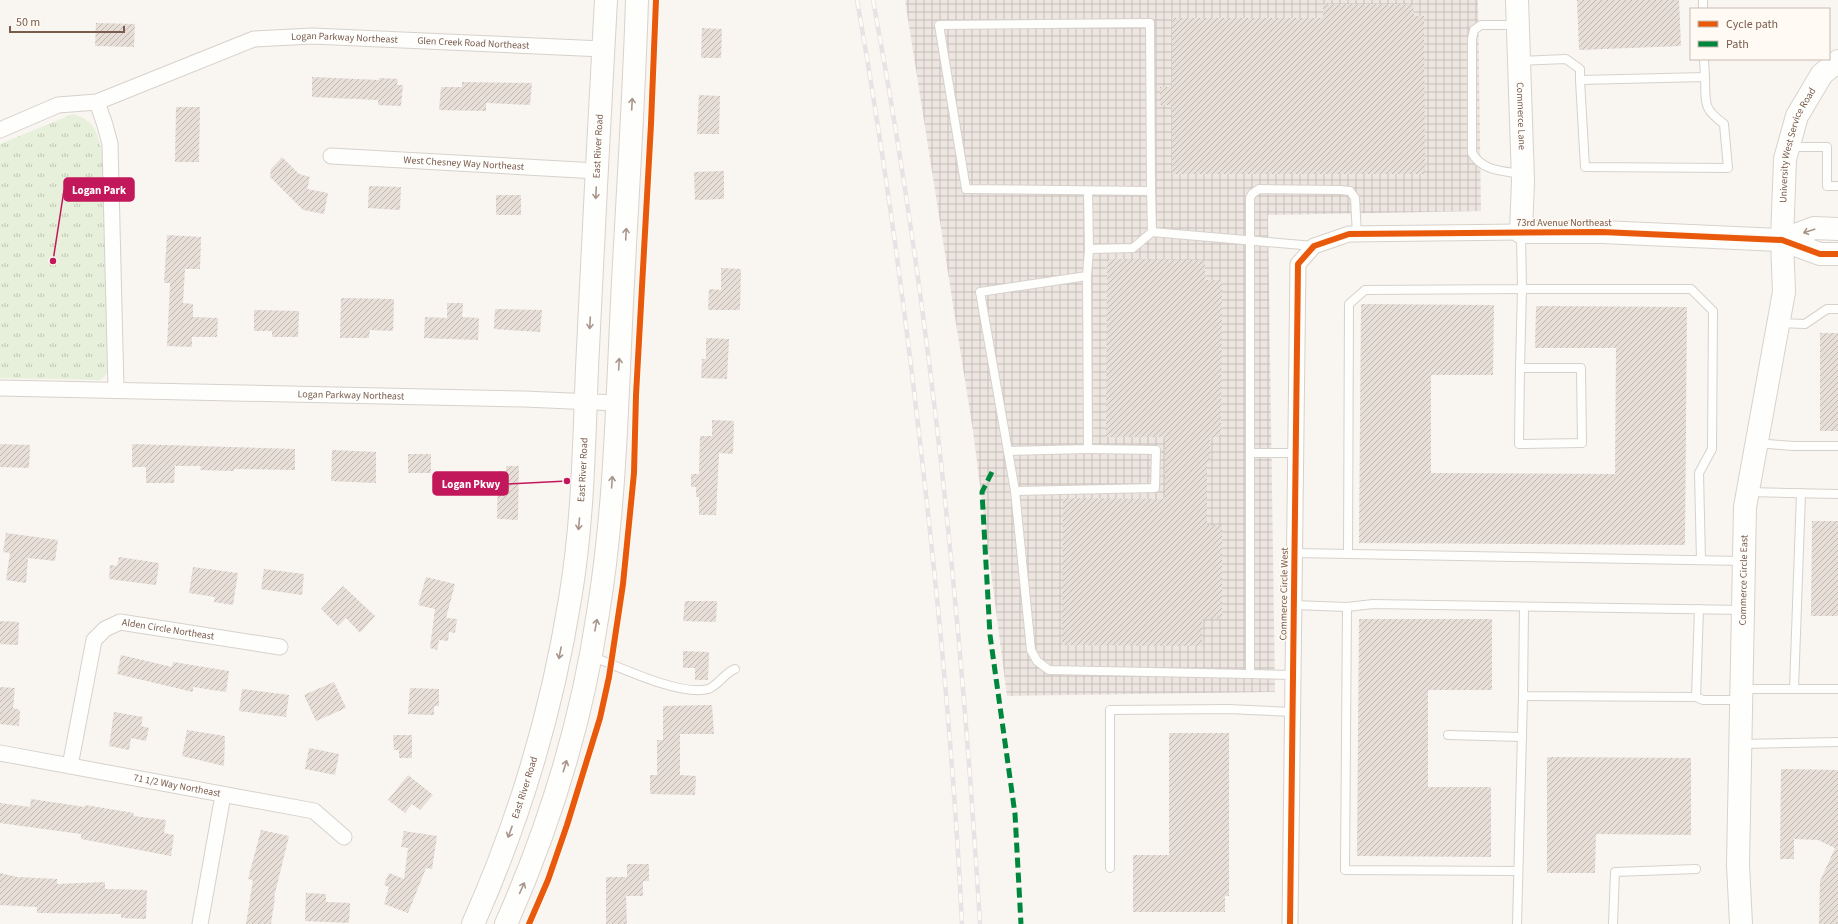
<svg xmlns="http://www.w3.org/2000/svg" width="1838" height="924" font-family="'Source Sans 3',sans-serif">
<defs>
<pattern id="industrial-grid" width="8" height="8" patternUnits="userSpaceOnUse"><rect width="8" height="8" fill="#ede5e0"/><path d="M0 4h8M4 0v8" fill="none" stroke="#c5bdb8"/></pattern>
<pattern id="park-tufts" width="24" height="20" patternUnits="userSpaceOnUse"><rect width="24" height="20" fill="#e7f0db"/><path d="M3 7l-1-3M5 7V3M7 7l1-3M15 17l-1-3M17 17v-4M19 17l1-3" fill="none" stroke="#c0c6b4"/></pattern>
<pattern id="building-hatch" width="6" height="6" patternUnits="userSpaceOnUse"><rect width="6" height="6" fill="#e6ded7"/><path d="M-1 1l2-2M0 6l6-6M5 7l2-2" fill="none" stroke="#bfb7b1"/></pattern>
</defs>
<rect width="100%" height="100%" fill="#f9f5f0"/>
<!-- industrial -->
<polygon fill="url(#industrial-grid)" points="905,0 1478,0 1481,211 1268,215 1275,692 1007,696 973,431"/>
<!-- park -->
<path fill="url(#park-tufts)" d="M73,114c24,8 22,17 30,39l6,217 -5,7 -4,3 -100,-2v-234z"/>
<!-- building -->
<g fill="url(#building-hatch)">
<polygon points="1577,0 1679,0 1681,46 1579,50"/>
<polygon points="1323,4 1413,4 1414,16 1424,16 1425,174 1172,174 1172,105 1160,105 1160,87 1172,87 1172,18 1323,18"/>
<polygon points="96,23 135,24 134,47 95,46"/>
<polygon points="702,28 722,29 721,58 701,58"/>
<polygon points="312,77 379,80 379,78 398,79 397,85 403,85 401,106 378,105 378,100 312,97"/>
<polygon points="462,82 532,83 530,105 486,103 486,111 439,110 441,87 462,87"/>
<polygon points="699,95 720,96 719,134 697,134"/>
<polygon points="176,107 200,107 199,162 175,162"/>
<polygon points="282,157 299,174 310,177 307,189 328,193 324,214 303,210 270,177 271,169"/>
<polygon points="724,171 724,199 695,200 694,172"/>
<polygon points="369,186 401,187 400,210 368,208"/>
<rect x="496" y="195" width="25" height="20"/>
<polygon points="167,235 201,237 200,269 185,269 183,303 193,304 193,317 218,318 217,337 192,337 192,347 167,346 170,283 164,283"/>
<polygon points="1107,259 1205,260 1205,280 1222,280 1221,437 1210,437 1210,463 1207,463 1207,525 1222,525 1222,619 1202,619 1202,646 1062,645 1063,498 1165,499 1165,437 1106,437"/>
<polygon points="721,268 741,269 740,310 708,310 709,289 721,290"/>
<polygon points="341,298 394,299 393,331 370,330 369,338 340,338"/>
<polygon points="447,303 463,303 462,317 479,318 478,340 424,338 425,317 447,318"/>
<polygon points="1361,304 1494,305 1493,375 1431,375 1431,473 1615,474 1616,348 1535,348 1536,306 1687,307 1685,545 1359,543"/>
<polygon points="495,309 542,310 540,332 494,329"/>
<polygon points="254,310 299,311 298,337 272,337 272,331 254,331"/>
<rect x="1820" y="333" width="18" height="98"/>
<polygon points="706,338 729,339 727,379 701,378 702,359 706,359"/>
<polygon points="712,420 734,421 733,454 719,453 716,515 699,515 699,497 696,497 696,487 691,487 691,474 699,474 700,436 712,436"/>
<polygon points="0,444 30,445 29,468 0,467"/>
<polygon points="132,444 295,449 295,470 234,469 234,471 200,470 201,466 175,466 174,483 146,483 146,467 132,467"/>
<polygon points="332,450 376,452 376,483 331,481"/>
<rect x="408" y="454" width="23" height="19"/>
<polygon points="506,466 519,466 518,520 497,519 498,471 506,472"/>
<polygon points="1812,521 1838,521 1838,616 1811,616"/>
<polygon points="6,533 58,540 55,561 28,558 26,583 6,580 10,553 3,552"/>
<polygon points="119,557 159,563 156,585 109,579 110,565 117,566"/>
<polygon points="193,567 238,573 233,605 214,602 215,597 189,593"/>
<polygon points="264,569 304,574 302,595 261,589"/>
<polygon points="426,577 455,584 446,618 457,619 455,633 449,632 448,641 439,640 437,650 430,648 435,609 418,605"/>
<polygon points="343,586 375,616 360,633 346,618 338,626 321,609"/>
<polygon points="685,601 717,601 716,622 683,621"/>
<polygon points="1359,619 1492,619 1492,690 1428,690 1428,787 1491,787 1491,857 1357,856"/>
<polygon points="0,621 19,622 18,645 0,644"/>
<polygon points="683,651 709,652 708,680 695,680 695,668 683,668"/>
<polygon points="121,655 172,667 173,662 229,671 226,692 193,687 193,692 117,674"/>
<polygon points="334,682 346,708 316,721 304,695"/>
<polygon points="0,687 15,688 13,708 20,710 19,726 0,724"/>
<polygon points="410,688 439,689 439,706 434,706 434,715 408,714"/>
<polygon points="242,689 289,695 286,717 239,711"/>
<polygon points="712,705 714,734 680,734 680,775 696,776 695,795 650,794 650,775 657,775 657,740 663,740 663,706"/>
<polygon points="114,712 143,717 141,726 149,728 146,741 131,738 129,750 109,746"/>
<polygon points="187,730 225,736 224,766 182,756"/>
<polygon points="1169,733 1229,733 1229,896 1225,896 1225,912 1133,912 1133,855 1169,855"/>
<polygon points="393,735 412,735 412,758 399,758 399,750 394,750"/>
<polygon points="309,748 339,754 335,775 305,769"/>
<polygon points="1547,757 1691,758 1691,835 1596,834 1595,873 1547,873"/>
<polygon points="1781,769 1838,770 1838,924 1819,924 1820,881 1835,848 1818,840 1794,839 1794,859 1780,859"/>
<polygon points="408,775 433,795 420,810 412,804 405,813 388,800"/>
<polygon points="31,799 85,807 85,805 134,813 133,816 166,820 164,833 174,835 171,856 81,839 81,834 0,823 0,803 30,807"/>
<polygon points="261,830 289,836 274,897 275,897 271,924 246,924 253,880 248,879"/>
<polygon points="404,831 437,836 432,869 426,868 408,913 384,904 389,887 384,885 389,873 404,879 408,848 401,847"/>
<polygon points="627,864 649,864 649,881 643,881 643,896 626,896 627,924 606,924 606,877 627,877"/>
<polygon points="0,873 17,877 57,879 57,884 105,882 105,889 147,890 146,919 121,918 121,914 37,913 37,907 0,905"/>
<polygon points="306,893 326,894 326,902 350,903 349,923 305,921"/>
</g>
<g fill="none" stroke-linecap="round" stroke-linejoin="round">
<!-- lane casing -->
<g stroke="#d7d1cb" stroke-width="10">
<g id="lane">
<polyline points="1703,0 1703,9"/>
<path d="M1517,25h-36l-7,5 -2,9v114c10,18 31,18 50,21"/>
<polyline points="1704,59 1705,77"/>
<path d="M1520,61l46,-2 14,10v11l5,87 143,1 -4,-44c-22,-16 -18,-21 -19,-47l-125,3"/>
<polyline points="1789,147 1827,147 1827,186 1838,186"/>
<polyline points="1088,191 1089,249"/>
<polyline points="1151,191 966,189 939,25 1150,23 1151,191 1152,232 1314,246"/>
<polyline points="1152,232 1133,248 1089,249 1087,276 980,292 1015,491 1031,650 1037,661 1049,670 1250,674 1250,198 1252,194 1259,189 1340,190 1350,191 1355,198 1357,235"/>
<polyline points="1780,323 1805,324 1827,309 1838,309"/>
<polyline points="1520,368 1519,444 1582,443 1581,368 1520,368 1522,289 1691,289 1713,311 1712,449 1699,473 1701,560"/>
<polyline points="1757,443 1793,446 1838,446"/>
<polyline points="1008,451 1088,449 1087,276"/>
<polyline points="1250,453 1296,453"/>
<polyline points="1015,491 1155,488 1156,450 1088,449"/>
<polyline points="1749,492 1838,494"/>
<polyline points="1295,553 1743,561"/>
<polyline points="1348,554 1349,304 1365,290 1522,289 1521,233"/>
<polyline points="1294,605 1347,607 1373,604 1743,610"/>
<polyline points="1347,607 1345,870 1518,871"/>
<polyline points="1524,607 1523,696 1696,697 1703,700 1740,700"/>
<path d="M591,656c26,10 91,41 117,33 10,-3 16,-16 27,-20"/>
<polyline points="1250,674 1293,675"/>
<polyline points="1742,689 1838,689"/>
<polyline points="1794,689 1801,493"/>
<polyline points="1696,697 1699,609"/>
<polyline points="1448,735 1522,737"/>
<polyline points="1741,744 1838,742"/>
<polyline points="1110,868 1110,710 1228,709 1293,712"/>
<polyline points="1517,924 1523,696"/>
<polyline points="1613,924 1615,872 1696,869"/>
</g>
</g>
<!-- street casing -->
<g stroke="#d7d1cb" stroke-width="17">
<g id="street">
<polyline points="97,102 105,125 110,144 116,390"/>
<path id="s1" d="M0,130l58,-25 39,-3 157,-63 58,-3 291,13"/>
<path id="s2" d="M331,156l266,15"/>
<path id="s3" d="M0,388l524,11 93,4"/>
<path id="s4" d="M0,753l314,58 30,26"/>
<path id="s5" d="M70,766l24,-126 11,-11 15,-7 160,25"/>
<polyline points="200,924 223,795"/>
<polyline points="1290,924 1298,264 1314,246 1349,234 1521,232"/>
</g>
</g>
<!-- secondary casing -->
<g stroke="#d9d2cb" stroke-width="24">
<g id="secondary">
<path id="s6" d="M1517,0l6,181 -2,51h81l180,8 38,14h18"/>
<polyline points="1782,240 1814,228 1838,229"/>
<path id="s7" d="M473,924c46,-103 79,-213 97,-325 13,-76 14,-154 17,-231 6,-123 12,-245 19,-368"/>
<path d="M506,924c44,-99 76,-204 92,-311 17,-103 19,-208 24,-311 5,-101 12,-201 15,-302"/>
<path id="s8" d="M1741,924l-3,-59 7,-358 39,-215 -2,-52 3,-81 12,-43 25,-42 16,-13"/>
</g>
</g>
<!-- lane -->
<use href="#lane" stroke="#fefefd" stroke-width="8"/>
<!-- street -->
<use href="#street" stroke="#fefefd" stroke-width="15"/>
<!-- secondary -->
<use href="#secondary" stroke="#fefefd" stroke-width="22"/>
<!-- rail casing -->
<g stroke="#e6e3e7" stroke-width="4.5">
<g id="rail">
<path d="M857,0c29,164 51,330 69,495 16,143 29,286 36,429"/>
<path d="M873,0c57,305 88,615 107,924"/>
</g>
</g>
<!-- rail -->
<use href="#rail" stroke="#fffaf3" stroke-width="3" stroke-dasharray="9" stroke-linecap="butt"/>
<!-- quiet -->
<polyline stroke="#00873e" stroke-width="5" stroke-dasharray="10 5" stroke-linecap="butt" points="992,472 982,492 990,635 1015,814 1021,924"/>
<!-- cycleway casing -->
<g stroke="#fffaf3" stroke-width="8">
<g id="cycleway">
<polyline points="529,924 548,880 567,825 600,718 609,677 623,584 634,473 636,395 651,124 656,0"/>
<polyline points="1290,924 1298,264 1314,246 1349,234 1602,232 1782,240 1820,254 1838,254"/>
</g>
</g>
<!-- cycleway -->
<use href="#cycleway" stroke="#e8590c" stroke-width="6"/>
</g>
<!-- one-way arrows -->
<defs><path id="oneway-shaft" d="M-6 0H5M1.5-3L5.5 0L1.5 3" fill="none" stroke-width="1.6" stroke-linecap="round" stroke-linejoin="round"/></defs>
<g stroke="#a8958b">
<use href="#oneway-shaft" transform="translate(632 104) rotate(-87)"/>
<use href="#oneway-shaft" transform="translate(596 193) rotate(93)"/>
<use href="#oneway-shaft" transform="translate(1809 231) rotate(162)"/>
<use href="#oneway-shaft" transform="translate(626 234) rotate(-87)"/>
<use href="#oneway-shaft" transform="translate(590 323) rotate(93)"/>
<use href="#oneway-shaft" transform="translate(619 364) rotate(-87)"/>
<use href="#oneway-shaft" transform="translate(612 482) rotate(-86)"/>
<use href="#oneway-shaft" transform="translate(579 524) rotate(95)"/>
<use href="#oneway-shaft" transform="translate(596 625) rotate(-79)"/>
<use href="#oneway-shaft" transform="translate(560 653) rotate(101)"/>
<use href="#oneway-shaft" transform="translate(565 766) rotate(-73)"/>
<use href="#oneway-shaft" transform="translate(510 832) rotate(110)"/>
<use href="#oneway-shaft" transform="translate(522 888) rotate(-66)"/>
</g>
<g text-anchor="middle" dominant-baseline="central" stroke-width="3" stroke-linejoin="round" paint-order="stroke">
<!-- street labels -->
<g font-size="10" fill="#7a5c4d" stroke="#fffaf3">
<text stroke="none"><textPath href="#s1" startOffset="362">Logan Parkway Northeast</textPath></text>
<text stroke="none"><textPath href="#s1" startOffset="491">Glen Creek Road Northeast</textPath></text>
<text stroke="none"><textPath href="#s6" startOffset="116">Commerce Lane</textPath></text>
<text stroke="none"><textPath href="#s7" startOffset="794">East River Road</textPath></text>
<text stroke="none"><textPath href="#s8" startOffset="785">University West Service Road</textPath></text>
<text stroke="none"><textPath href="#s2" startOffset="133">West Chesney Way Northeast</textPath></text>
<text x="1564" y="223">73rd Avenue Northeast</text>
<text stroke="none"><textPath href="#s3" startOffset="351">Logan Parkway Northeast</textPath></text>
<text stroke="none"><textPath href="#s7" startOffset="470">East River Road</textPath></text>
<text stroke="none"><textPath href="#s8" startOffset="344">Commerce Circle East</textPath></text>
<text transform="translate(1284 594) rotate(-89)">Commerce Circle West</text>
<text stroke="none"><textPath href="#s5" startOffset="209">Alden Circle Northeast</textPath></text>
<text stroke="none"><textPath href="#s4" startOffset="180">71 1/2 Way Northeast</textPath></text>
<text stroke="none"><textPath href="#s7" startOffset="146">East River Road</textPath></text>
</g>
</g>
<!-- callouts -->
<path fill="none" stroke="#c2185b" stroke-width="1.5" d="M53 261L64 190M567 481L508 484"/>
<g fill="#c2185b" stroke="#fffaf3" stroke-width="1.5">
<circle cx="53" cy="261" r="4"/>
<circle cx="567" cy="481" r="4"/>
</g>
<g fill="#c2185b" stroke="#c2185b" stroke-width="1.5">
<rect x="64" y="178" width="70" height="23" rx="4"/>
<rect x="433" y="472" width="75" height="23" rx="4"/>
</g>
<g font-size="11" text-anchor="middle" font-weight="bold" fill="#fff">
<text x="99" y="194">Logan Park</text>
<text x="471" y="488">Logan Pkwy</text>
</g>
<!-- legend -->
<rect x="1690" y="8" width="140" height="52" fill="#fffaf3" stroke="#cabbb1"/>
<rect x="1698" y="21" width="20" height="6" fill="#e8590c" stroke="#cabbb1"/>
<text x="1726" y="28" font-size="12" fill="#7a5c4d">Cycle path</text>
<rect x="1698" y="41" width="20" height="6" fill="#00873e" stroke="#cabbb1"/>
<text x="1726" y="48" font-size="12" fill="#7a5c4d">Path</text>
<!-- scale -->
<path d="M10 26v6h114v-6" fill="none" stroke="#7a5c4d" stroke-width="2"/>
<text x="16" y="26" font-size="12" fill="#7a5c4d" stroke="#fffaf3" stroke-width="3" paint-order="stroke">50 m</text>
</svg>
